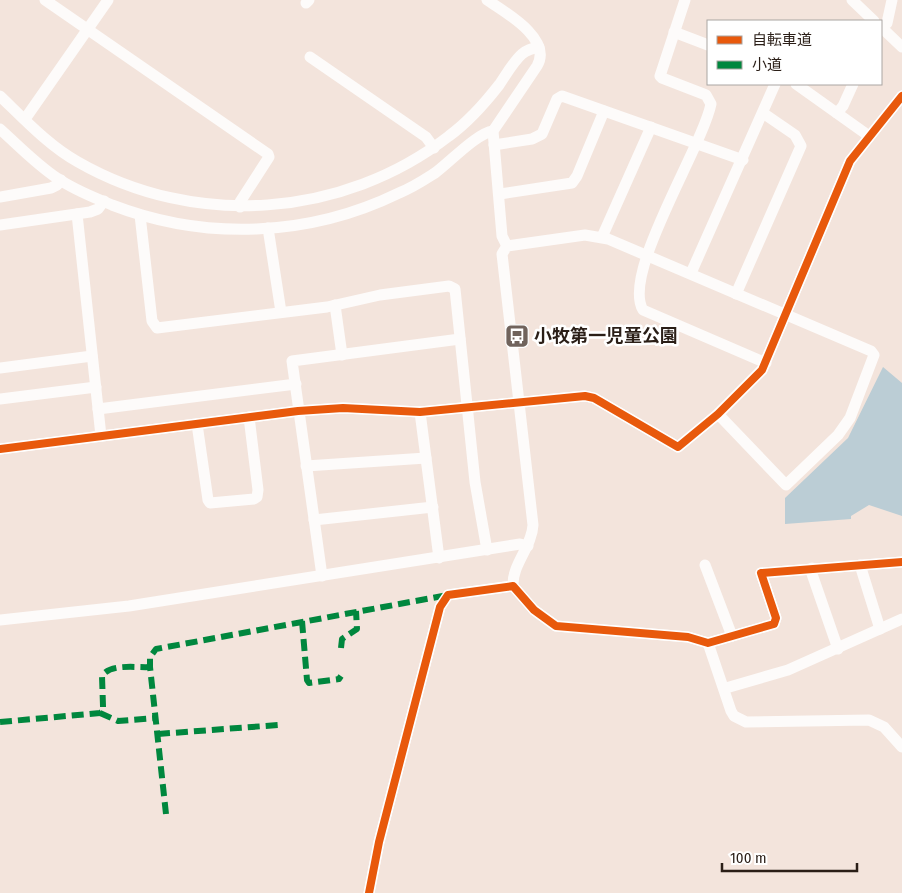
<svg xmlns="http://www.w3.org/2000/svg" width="902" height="893" font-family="'Fira Sans Condensed','Noto Sans JP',sans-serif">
<rect width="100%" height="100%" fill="#f3e4dc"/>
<!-- water -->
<polygon fill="#bbcdd5" points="883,367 902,383 902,516 869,505 851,516 851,519 785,524 785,498 848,438"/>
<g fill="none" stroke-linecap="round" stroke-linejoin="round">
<!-- minor -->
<g stroke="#fdfbfa" stroke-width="11">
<polyline points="45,0 268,154 269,157 240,202 240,207"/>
<path d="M487,0c18,12 66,39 50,66l-44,65 9,105 5,10"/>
<path d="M685,0l-25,76 2,2 44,17 5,9c-9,44 -90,170 -68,206l123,53"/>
<polyline points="852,0 874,21"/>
<polyline points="306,3 309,0"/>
<polyline points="881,27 902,47"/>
<polyline points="881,29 887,23 892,0"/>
<polyline points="674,32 708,45"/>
<polyline points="310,57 426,137 434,148"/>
<polyline points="796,84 869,136"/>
<path d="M0,96c24,23 49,50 78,66 117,67 265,56 371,-26 19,-14 36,-33 50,-51 7,-10 14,-23 23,-31 5,-4 11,-6 17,-7"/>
<polyline points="837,113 843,106 853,84"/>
<polyline points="25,119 108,0"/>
<path d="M0,129c19,17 36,35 57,49 17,12 36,19 55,27 93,36 197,32 287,-12 13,-5 25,-13 36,-20 15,-11 42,-40 58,-42"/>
<polyline points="494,145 532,139 542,134 557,99 562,96 743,160"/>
<polyline points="500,194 572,183 577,176 604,111"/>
<polyline points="0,197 51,188 57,185 61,180"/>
<polyline points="77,214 101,436"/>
<polyline points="140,215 152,321 157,328 327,307 380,295 449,286 455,289 475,482 487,550"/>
<polyline points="0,225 90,212 98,209 104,201"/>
<polyline points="268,228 281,312"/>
<polyline points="602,237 651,127"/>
<polyline points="691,273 775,84"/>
<polyline points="736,294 801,146 795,135 763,113"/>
<polyline points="335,305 342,355"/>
<polyline points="0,368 92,356"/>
<polyline points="0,399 96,387"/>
<polyline points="98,409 296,384"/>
<polyline points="420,412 439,558"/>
<polyline points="197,424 208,500 210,503 254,499 257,497 258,490 249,417"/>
<polyline points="0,449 298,411 343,408 420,412 585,396 594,398 678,447 718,414 762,370 850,161 902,96"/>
<polyline points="306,466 426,458"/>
<polyline points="314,520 433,507"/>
<polyline points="705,565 732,636"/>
<polyline points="860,565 880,629"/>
<polyline points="812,568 812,574 838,649"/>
<polyline points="322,576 292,361 460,339"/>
<path d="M513,586c-1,-22 19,-39 20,-61l-31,-271 5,-8 78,-11 23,4 263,112 3,4 -24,63 -12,17 -52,50 -68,-71"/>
<polyline points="0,620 129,606 520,544 528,546"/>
<polyline points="708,643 731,711 734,716 746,722 869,720 884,727 902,747"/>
<polyline points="726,688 788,670 902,619"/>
<polyline points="369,893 379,842 440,607 448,595 513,586 534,610 556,626 688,637 708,643 774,624 776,618 761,573 902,562"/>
</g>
<!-- quiet -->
<g stroke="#00873e" stroke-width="6" stroke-dasharray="12 6" stroke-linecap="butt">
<polyline points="302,621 307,680 309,683 339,679 341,676"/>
<polyline points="341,648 342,639 357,629 356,611"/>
<polyline points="100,713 118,721 156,718"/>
<path d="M0,722l100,-9 3,-2v-5l-1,-30c8,-13 35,-8 48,-9"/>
<polyline points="158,734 278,725"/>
<polyline points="166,814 150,667 150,657 156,649 448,595"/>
</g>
<!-- cycleway casing -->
<g stroke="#fff" stroke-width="11">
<g id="cycleway">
<polyline points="0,449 298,411 343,408 420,412 585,396 594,398 678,447 718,414 762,370 850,161 902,96"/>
<polyline points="369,893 379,842 440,607 448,595 513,586 534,610 556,626 688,637 708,643 774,624 776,618 761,573 902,562"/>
</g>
</g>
<!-- cycleway -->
<use href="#cycleway" stroke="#e8590c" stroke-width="8"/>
</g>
<!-- icons -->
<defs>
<g id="bus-square" transform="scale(1.25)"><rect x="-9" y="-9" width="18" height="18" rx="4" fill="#70635c" stroke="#fff"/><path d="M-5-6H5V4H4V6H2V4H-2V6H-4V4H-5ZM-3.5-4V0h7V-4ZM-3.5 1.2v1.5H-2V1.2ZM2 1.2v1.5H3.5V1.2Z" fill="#fff"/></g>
</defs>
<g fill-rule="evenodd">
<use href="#bus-square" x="517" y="336"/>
</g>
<g text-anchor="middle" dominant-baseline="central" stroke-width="5" stroke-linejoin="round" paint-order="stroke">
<!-- poi labels -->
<g font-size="18" font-weight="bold" fill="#2a1e17" stroke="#fff" text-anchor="start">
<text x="534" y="336">小牧第一児童公園</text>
</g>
</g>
<!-- legend -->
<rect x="707" y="20" width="175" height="65" fill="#ffffff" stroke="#aaa5a2"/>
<rect x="717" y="36" width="25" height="8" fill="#e8590c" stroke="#aaa5a2"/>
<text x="752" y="45" font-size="15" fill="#2a1e17">自転車道</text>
<rect x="717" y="61" width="25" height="8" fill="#00873e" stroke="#aaa5a2"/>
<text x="752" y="70" font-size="15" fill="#2a1e17">小道</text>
<!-- scale -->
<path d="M722 863v8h135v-8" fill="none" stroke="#2a1e17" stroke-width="2.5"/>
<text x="730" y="863" font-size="15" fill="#2a1e17" stroke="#ffffff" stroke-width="4" paint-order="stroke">100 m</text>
</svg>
